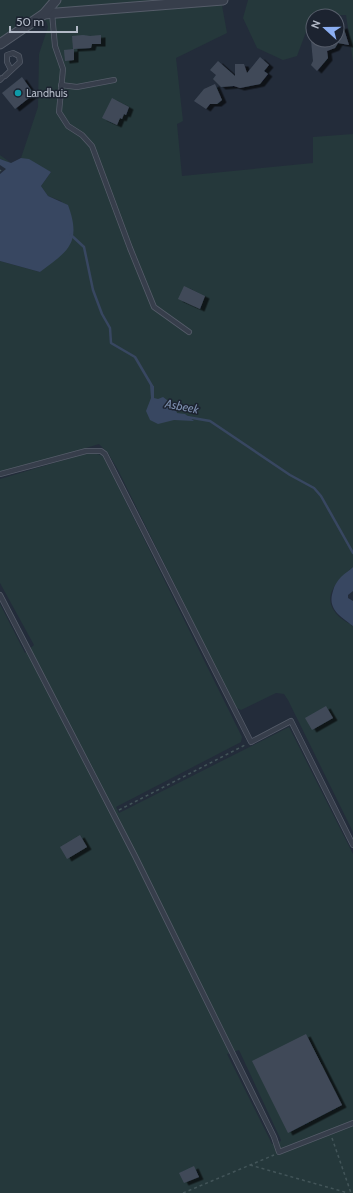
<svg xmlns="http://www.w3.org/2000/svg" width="353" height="1193" font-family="Cabin,sans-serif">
<defs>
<filter id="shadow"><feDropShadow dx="4.5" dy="2.5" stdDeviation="0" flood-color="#0009"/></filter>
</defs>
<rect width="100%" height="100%" fill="#232c3a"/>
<!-- green -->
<g fill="#25383b" fill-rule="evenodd">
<path d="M0,0h221l6,33 -51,25 7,63 -6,3 5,52 131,-13v-26l40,-3v433c-12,11 -32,27 -18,45 4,6 12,10 18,14v206l-65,-132 -4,-6 -8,-1 -35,17 -6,-3 -117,-237 -10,-17 -9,-9 -99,30v-213l40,11 33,-35 -12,-36 -13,-5 -7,-10 10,-14 -30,-14 -10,5 -11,-4v-4l11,8 10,-5 17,-51 1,-53 9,-27 -2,-6 -46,28z"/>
<polygon points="248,0 353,0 353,62 346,15 312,16 297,56 283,60 257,48 243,18"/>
<path d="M84,454h13l6,2 139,281 -1,5 -125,65 3,6 170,-86 64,127v339h-353v-589l25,49 9,-8 -34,-62v-104zM239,1050l42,90v1l-9,3 -45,-90z"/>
</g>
<!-- water -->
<g fill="#384761">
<path d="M21,158l8,1 22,13 -10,14 7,10 20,9c14,38 0,46 -28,67l-40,-11v-87l6,-5 -6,-4v-6l11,4z"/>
<polygon points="150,385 154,386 154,398 158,399 163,397 175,406 177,413 185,414 194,421 174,420 158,424 150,420 146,411 151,398"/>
<path d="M353,567v24l-5,4v3l5,3v25c-13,-10 -26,-17 -20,-35 1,-5 4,-10 8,-14 4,-4 8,-6 12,-10z"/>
</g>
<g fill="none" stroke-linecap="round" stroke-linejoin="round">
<!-- stream -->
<g stroke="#384761" stroke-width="2.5">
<polyline points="71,235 84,247 93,290 102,314 110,328 111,343 135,357 152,386"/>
<polyline points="187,417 210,421 290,475 314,488 321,496 353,553"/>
</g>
</g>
<!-- building -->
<g fill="#404a59" filter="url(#shadow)">
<polygon points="343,26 349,45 338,43 335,48 327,51 328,58 317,71 311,65 313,61 311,40 337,40 337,28"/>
<polygon points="83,35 90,36 101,35 101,44 92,44 91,48 73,49 72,36"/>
<polygon points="74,49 74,60 65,61 64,50"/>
<polygon points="260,57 269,65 264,71 268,74 260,84 240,88 234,86 221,87 213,79 216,75 210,70 218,61 235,76 235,64 244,64 247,73"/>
<polygon points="22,77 34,94 15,109 2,93"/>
<polygon points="215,84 222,100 217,104 210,104 206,109 194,101 204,89"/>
<polygon points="112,98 129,107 126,115 124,114 122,119 120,118 117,125 102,118"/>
<polygon points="184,286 205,296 200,309 178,299"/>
<polygon points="326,706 333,718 312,730 305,718"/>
<polygon points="80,835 87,847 67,859 60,847"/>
<polygon points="306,1034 342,1105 288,1133 252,1061"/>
<polygon points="194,1166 199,1177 184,1183 179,1173"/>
</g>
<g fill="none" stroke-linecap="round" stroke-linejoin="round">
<!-- lane casing -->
<g stroke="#555c69" stroke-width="6">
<g id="lane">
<polyline points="52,13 55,46 63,69 59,112 68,126 82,135 92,146 130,248 154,307 189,332"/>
<polyline points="5,76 20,62 19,56 13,53 7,55 7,62 11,70"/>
<polyline points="0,80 2,78"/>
<polyline points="61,85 77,87 114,80"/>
<polyline points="0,474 86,451 101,451 105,454 251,742 291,721 353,845"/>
<polyline points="0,595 135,856 274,1137 279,1152 353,1123"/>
</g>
</g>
<!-- street casing -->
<g stroke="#555c69" stroke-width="11">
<g id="street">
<polyline points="44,14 223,0"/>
<polyline points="0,44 44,14 56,0"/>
</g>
</g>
<!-- path -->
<g stroke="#435559" stroke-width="1.5" stroke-dasharray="3 3" stroke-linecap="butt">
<polyline points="0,171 1,170"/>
<polyline points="119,810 245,745"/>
<polyline points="332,1138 351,1193"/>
<polyline points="250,1165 348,1193"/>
<polyline points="183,1193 274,1155"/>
</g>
<!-- lane -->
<use href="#lane" stroke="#373e4b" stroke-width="4.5"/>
<!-- street -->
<use href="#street" stroke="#373e4b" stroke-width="9"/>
</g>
<!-- markers -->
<circle fill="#0f9aa8" stroke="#1c2330" stroke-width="1.5" cx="18" cy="93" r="4"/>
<g text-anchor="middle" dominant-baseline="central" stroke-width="3" stroke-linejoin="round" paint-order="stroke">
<!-- poi labels -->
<g font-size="11" fill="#b2b9c6" stroke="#1c2330" text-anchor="start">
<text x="26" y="93">Landhuis</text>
</g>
<!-- water labels -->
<g font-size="12" font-style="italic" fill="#7c8ead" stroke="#1c2330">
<text transform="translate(182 406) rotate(11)">Asbeek</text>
</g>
</g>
<!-- north arrow -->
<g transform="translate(325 28) rotate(291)"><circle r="19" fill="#1c2330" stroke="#585f6c"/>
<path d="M0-3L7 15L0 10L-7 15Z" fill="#8baef3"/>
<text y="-6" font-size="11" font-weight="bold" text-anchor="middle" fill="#b2b9c6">N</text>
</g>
<!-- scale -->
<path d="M10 26v6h67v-6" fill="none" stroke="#b2b9c6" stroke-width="2"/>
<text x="16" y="26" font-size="12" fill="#b2b9c6" stroke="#1c2330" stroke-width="3" paint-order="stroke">50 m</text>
</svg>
